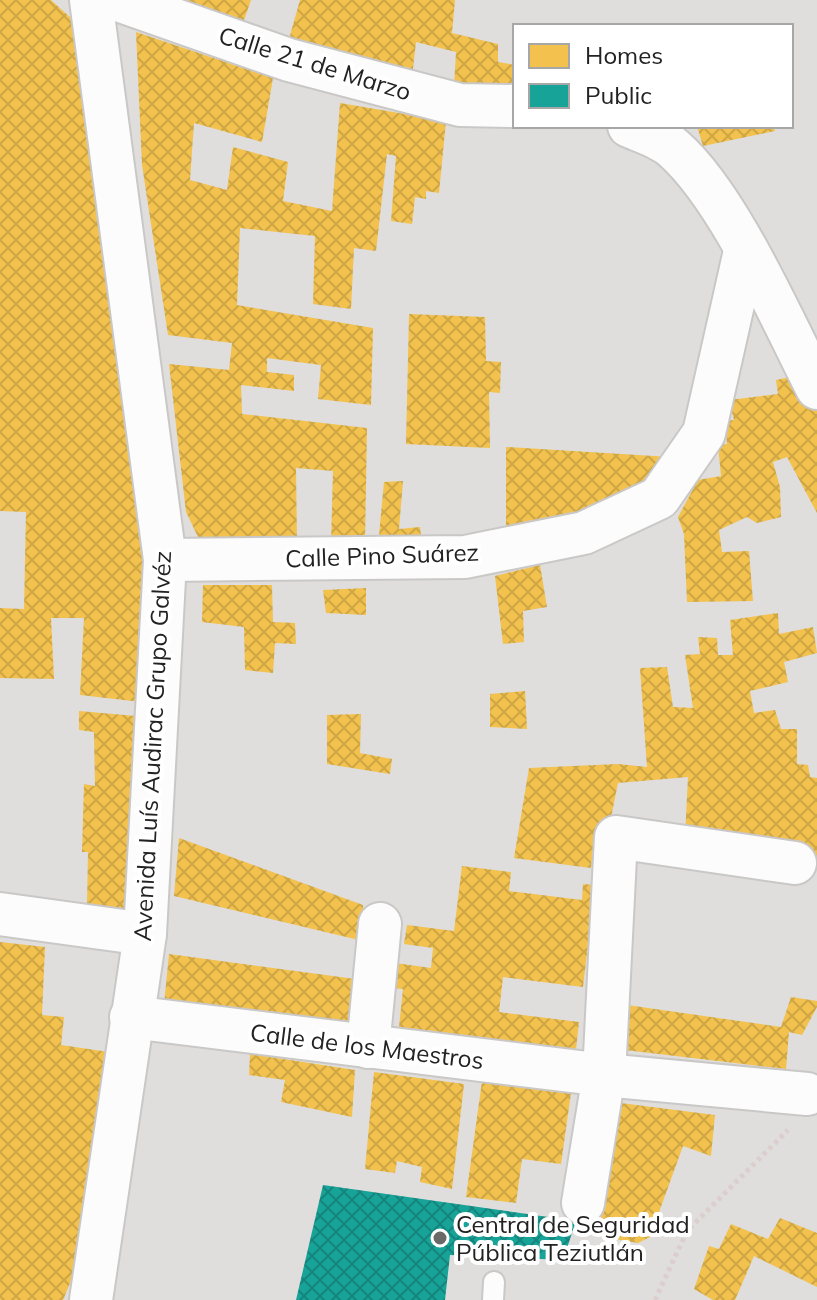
<svg xmlns="http://www.w3.org/2000/svg" width="817" height="1300" font-family="Mulish,sans-serif">
<defs>
<pattern id="homes-cross-hatch" width="8" height="8" patternUnits="userSpaceOnUse" patternTransform="scale(2)"><rect width="8" height="8" fill="#f2c14e"/><path d="M0 0l8 8M0 8l8-8" fill="none" stroke="#cfa644"/></pattern>
<pattern id="public-cross-hatch" width="8" height="8" patternUnits="userSpaceOnUse" patternTransform="scale(2)"><rect width="8" height="8" fill="#17a398"/><path d="M0 0l8 8M0 8l8-8" fill="none" stroke="#14847c"/></pattern>
</defs>
<rect width="100%" height="100%" fill="#f0eeeb"/>
<!-- residential -->
<path fill="#dfdedc" fill-rule="evenodd" d="M0,0h817v1300h-817zM515,26h276v100h-276z"/>
<!-- homes -->
<g fill="url(#homes-cross-hatch)">
<polygon points="0,0 51,0 72,19 92,171 150,507 150,703 80,695 84,618 51,618 54,679 0,678 0,608 24,609 26,512 0,511"/>
<polygon points="173,0 251,0 242,26"/>
<polygon points="300,0 455,0 452,33 498,44 498,62 515,65 515,91 454,86 456,52 416,42 412,77 289,39"/>
<polygon points="136,32 273,78 262,142 194,123 190,180 227,190 233,147 288,162 283,201 332,211 340,103 446,121 439,193 426,191 426,199 415,197 412,224 391,221 396,156 387,154 376,251 354,248 351,309 313,304 315,236 240,228 237,305 373,328 371,405 318,399 321,365 267,358 267,372 294,375 294,391 241,385 242,414 367,428 365,542 331,543 333,471 296,468 297,541 199,539 186,512 169,364 229,370 232,343 168,335 142,165"/>
<polygon points="697,126 773,126 775,131 703,146"/>
<polygon points="409,314 485,317 486,361 501,362 500,393 489,392 490,448 406,444"/>
<polygon points="809,373 817,402 817,513 787,457 773,462 780,487 781,517 757,523 747,517 719,530 722,552 749,551 753,601 687,602 684,534 678,517 698,480 721,476 718,445 727,444 725,421 734,420 729,400 778,394 776,380"/>
<polygon points="506,447 670,457 638,487 597,513 506,533"/>
<polygon points="403,481 399,529 420,527 422,543 378,546 384,482"/>
<polygon points="540,565 547,607 523,611 524,642 503,644 495,576"/>
<polygon points="203,585 272,585 273,622 295,623 296,644 275,643 273,673 245,670 244,627 202,622"/>
<polygon points="366,588 366,615 326,613 323,590"/>
<polygon points="778,613 779,634 813,627 817,653 784,662 788,682 750,691 754,713 775,710 781,729 797,729 797,764 808,765 810,777 817,778 817,859 685,837 688,777 618,783 604,852 593,850 591,868 514,858 529,768 618,764 647,767 640,668 667,667 673,707 693,708 685,655 700,654 698,637 717,638 718,655 733,655 730,620"/>
<polygon points="525,691 527,729 490,727 490,694"/>
<polygon points="79,711 147,717 138,913 87,905 88,852 82,852 84,784 95,786 94,732 79,730"/>
<polygon points="361,714 360,753 392,759 390,774 327,764 327,715"/>
<polygon points="179,838 363,905 363,941 174,896"/>
<polygon points="462,866 511,872 509,891 582,900 583,884 595,885 583,987 503,977 499,1012 579,1022 576,1049 399,1027 403,989 392,988 395,963 431,968 433,948 404,944 407,925 454,931"/>
<polygon points="0,942 45,947 42,1015 64,1017 61,1045 116,1053 83,1252 63,1300 0,1300"/>
<polygon points="169,954 363,980 361,1027 164,1005"/>
<polygon points="791,997 817,1001 817,1007 802,1035 789,1032 786,1069 608,1048 613,1003 781,1027"/>
<polygon points="250,1054 355,1070 352,1117 281,1102 285,1080 249,1075"/>
<polygon points="374,1072 464,1084 452,1189 420,1182 422,1167 397,1161 395,1173 365,1169"/>
<polygon points="482,1081 571,1093 561,1164 522,1159 516,1203 466,1197"/>
<polygon points="613,1102 715,1115 711,1156 683,1146 650,1237 638,1243 592,1235"/>
<polygon points="780,1218 817,1233 817,1287 754,1256 735,1300 713,1300 694,1289 709,1246 719,1249 731,1224 768,1239"/>
</g>
<!-- public -->
<polygon fill="url(#public-cross-hatch)" points="323,1185 576,1221 563,1260 450,1255 445,1300 296,1300"/>
<g fill="none" stroke-linecap="round" stroke-linejoin="round">
<!-- lane casing -->
<g stroke="#c9c8c7" stroke-width="24">
<polyline id="lane" points="493,1300 494,1282"/>
</g>
<!-- street casing -->
<g stroke="#c9c8c7" stroke-width="46">
<g id="street">
<polyline points="91,0 165,560 145,934 91,1300"/>
<polyline points="118,0 289,60 460,105 515,106"/>
<path d="M629,126c14,6 33,12 44,22 56,49 109,172 144,240"/>
<polyline points="165,560 465,557 584,533 659,498 704,433 745,251"/>
<polyline points="0,914 145,934"/>
<polyline points="131,1017 604,1075 807,1094"/>
<polyline points="368,1047 380,924"/>
<polyline points="583,1203 604,1075 616,837 795,863"/>
</g>
</g>
<!-- path -->
<polyline stroke="#dccecd" stroke-width="5" stroke-dasharray="4 4" stroke-linecap="butt" points="655,1300 687,1231 788,1130"/>
<!-- lane -->
<use href="#lane" stroke="#fdfcfc" stroke-width="20"/>
<!-- street -->
<use href="#street" stroke="#fdfcfc" stroke-width="42"/>
</g>
<!-- markers -->
<circle fill="#6a6968" stroke="#fff" stroke-width="3" cx="440" cy="1238" r="8"/>
<g text-anchor="middle" dominant-baseline="central" stroke-width="8" stroke-linejoin="round" paint-order="stroke">
<!-- street labels -->
<g font-size="24" fill="#222" stroke="#fff">
<text transform="translate(315 63) rotate(17)">Calle 21 de Marzo</text>
<text transform="translate(382 555) rotate(-2)">Calle Pino Suárez</text>
<text transform="translate(152 746) rotate(-87)">Avenida Luís Audirac Grupo Galvéz</text>
<text transform="translate(367 1046) rotate(7)">Calle de los Maestros</text>
</g>
<!-- poi labels -->
<g font-size="24" fill="#222" stroke="#fff" text-anchor="start">
<text x="456" y="1224">Central de Seguridad<tspan x="456" dy="28">Pública Teziutlán</tspan></text>
</g>
</g>
<!-- legend -->
<rect x="513" y="24" width="280" height="104" fill="#ffffff" stroke="#a7a7a7" stroke-width="2"/>
<rect x="529" y="44" width="40" height="24" fill="#f2c14e" stroke="#a7a7a7" stroke-width="2"/>
<text x="585" y="64" font-size="24" fill="#222222">Homes</text>
<rect x="529" y="84" width="40" height="24" fill="#17a398" stroke="#a7a7a7" stroke-width="2"/>
<text x="585" y="104" font-size="24" fill="#222222">Public</text>
</svg>
